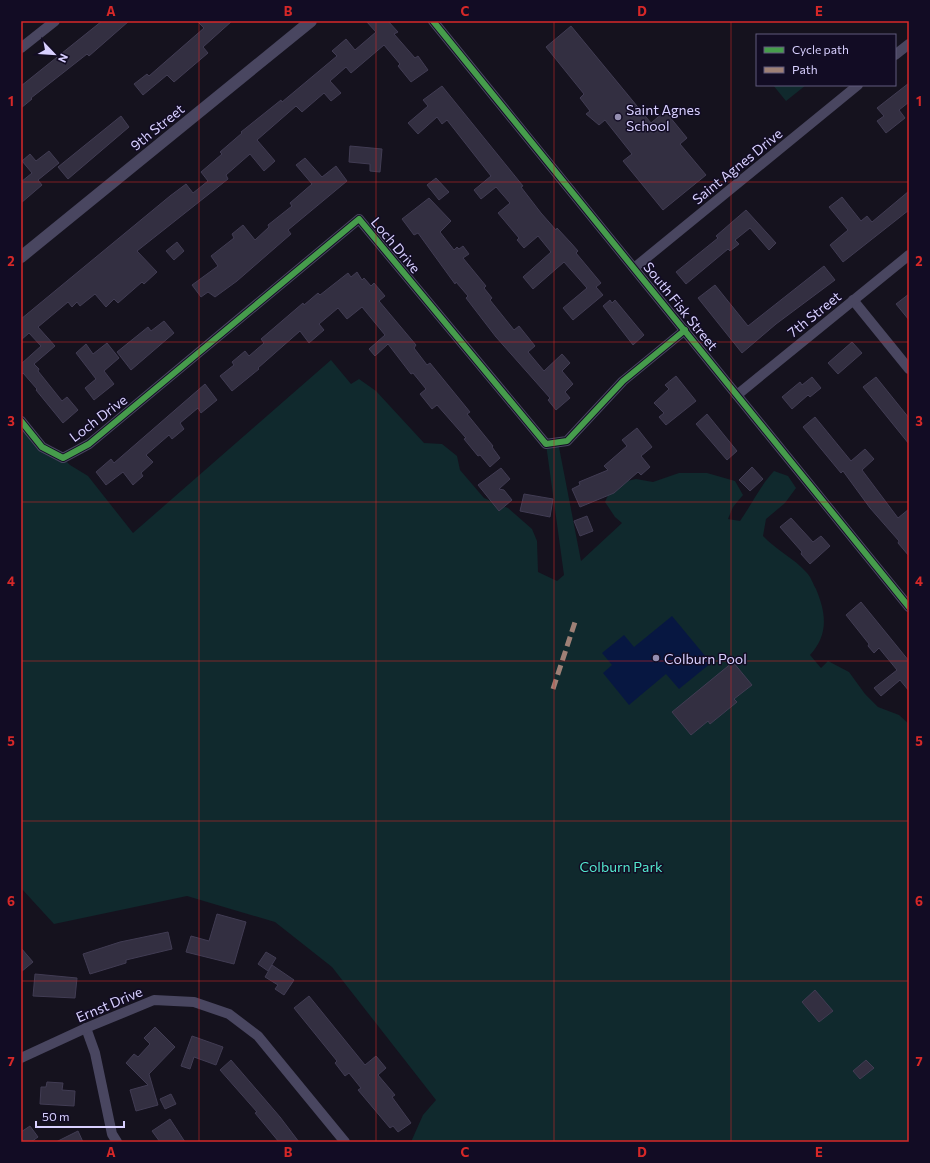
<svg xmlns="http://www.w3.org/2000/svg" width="930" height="1163" font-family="Commissioner,sans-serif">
<rect width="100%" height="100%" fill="#15121e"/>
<!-- green -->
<g fill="#10292d">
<polygon points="773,85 806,85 786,101"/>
<path d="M331,360l20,24 8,-5 17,12 48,52 18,1 15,12 3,14 24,28 24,10 24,21 5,12 1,31 19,9 7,-6 -18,-131 12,-2 23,119 41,-38 -7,-6 -10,-15 8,-18 23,-5 17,3 26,-9h28l28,8 8,14 -10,12 -5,12 12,2c12,-17 20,-35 34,-50l14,5 8,12 -11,15 -19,16 -3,17c13,14 31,22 44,37 4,4 6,11 9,16 10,24 13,45 -6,66l11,13 7,-7 21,11 16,22 13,13 21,8 10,9v418h-498l12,-27 13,-15 -104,-133 -57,-45 -88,-26 -133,28 -33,-36v-467l21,26 21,11 7,7 18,11 45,57z"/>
</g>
<!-- water -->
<polygon fill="#071741" points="672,616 711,663 679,689 666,674 629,705 603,673 612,665 602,653 624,635 634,647"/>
<!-- building -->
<g fill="#332f41" stroke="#413c53">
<polygon points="102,21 129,21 89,56 87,54 31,98 32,99 21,108 21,86"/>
<polygon points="197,21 232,21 203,47 208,53 174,82 167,75 143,95 134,84 147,74 149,76 204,28"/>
<polygon points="366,21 388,21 398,32 394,34 415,58 418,56 428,70 411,82 398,66 400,64 384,45 351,73 346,67 330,81 341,93 331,101 324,93 302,112 296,106 257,140 275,161 264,171 250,154 226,175 228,179 137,251 157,272 144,284 142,282 118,303 114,299 106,307 95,294 80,306 77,302 72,307 68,302 38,327 55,346 34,364 39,369 38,371 62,401 67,397 78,410 63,423 36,390 37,389 23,373 21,374 21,364 41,346 29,333 21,340 21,319 170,196 186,184 193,193 208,181 201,172 222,154 220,152 242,133 241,132 281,100 282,102 337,56 332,51 346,39 355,50 376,32"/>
<polygon points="571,26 651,123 665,111 687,138 680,144 706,175 663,210 623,161 632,154 605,120 599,125 586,114 590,111 580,98 584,94 546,47"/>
<polygon points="909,83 909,102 899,110 905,118 886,133 877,121 884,116 877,108"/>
<polygon points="442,86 523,186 521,187 541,213 556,230 557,228 571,243 578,251 576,253 601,283 596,287 603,295 573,320 563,308 587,288 564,262 533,289 523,277 551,252 538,236 524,248 517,240 519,238 498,213 510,203 496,187 481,199 474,190 491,176 447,120 442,124 437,117 418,134 408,123 428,106 423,100"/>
<polygon points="121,116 129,127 68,179 58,167"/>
<polygon points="350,146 382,149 380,172 370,171 370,164 349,162"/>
<polygon points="49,151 59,163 38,180 42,185 21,203 21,182 32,173 22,161 30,154 36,161"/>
<polygon points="305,158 322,177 336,166 347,181 288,230 291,234 237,281 215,297 208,292 201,297 192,285 218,266 211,256 234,238 232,234 243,225 255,240 269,227 268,225 292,206 290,203 312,184 296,165"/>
<polygon points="436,178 449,192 439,200 427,185"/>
<polygon points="909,191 909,210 843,262 830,245 848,230 829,207 842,197 861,221 867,216 872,222"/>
<polygon points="429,198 451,221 440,232 454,250 457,247 459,249 463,246 469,254 463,258 486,286 484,288 492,298 490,300 514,330 519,326 535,346 528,352 544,371 562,354 570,363 562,371 573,384 565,392 570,398 556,410 548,400 550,398 496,337 466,298 468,296 456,282 455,284 418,233 414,235 402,219"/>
<polygon points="746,210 776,243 769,250 750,228 735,240 739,244 730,251 728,249 686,284 676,272 718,238 716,236"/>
<polygon points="177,242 184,251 174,260 166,251"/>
<polygon points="824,266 835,280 776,324 742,353 698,298 715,285 748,326"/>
<polygon points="357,272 362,280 364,278 371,286 374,283 385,296 379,301 416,345 414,348 427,365 430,363 470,412 467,414 493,446 492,447 500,458 490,467 480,455 478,456 464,439 466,438 437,405 432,409 420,394 426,389 413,373 411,374 388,344 375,356 369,349 385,335 362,307 347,319 338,308 319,324 324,330 309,343 300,331 258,368 259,369 232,391 220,376 234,365 232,362 245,351 249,356 264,343 261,339 303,303 304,305 318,293 320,295 348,273 351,277"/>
<polygon points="909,294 909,320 896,304"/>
<polygon points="610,300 612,303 615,300 644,335 633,345 603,306"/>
<polygon points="164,321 174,333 131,370 117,352 148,327 151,331"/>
<polygon points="852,342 862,353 838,374 828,363"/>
<polygon points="107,343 119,358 104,371 114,384 94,400 85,388 96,379 76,353 86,344 93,354"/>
<polygon points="676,376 696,401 666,425 659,417 664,413 654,403 669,389 665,385"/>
<polygon points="812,377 821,388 810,397 808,395 792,409 782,397 800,382 802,385"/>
<polygon points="876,377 909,418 909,444 863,387"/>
<polygon points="205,384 217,400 201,413 198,408 180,423 184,429 172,439 169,435 146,455 153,462 141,473 143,476 133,485 123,472 106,485 96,472 111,459 114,463"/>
<polygon points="707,414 737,451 727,460 696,424"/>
<polygon points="815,417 851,461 865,449 874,459 862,470 898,518 909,509 909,556 898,543 899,541 870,508 843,471 841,473 803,427"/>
<polygon points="637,428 652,447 641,456 650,467 641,475 638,472 614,493 580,507 572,489 580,485 579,482 608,470 604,466 627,446 622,440"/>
<polygon points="752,467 763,479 750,491 739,480"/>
<polygon points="501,468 510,479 499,489 504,490 512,500 499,511 478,485"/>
<polygon points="524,494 553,499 550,517 520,511"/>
<polygon points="587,516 593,531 580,536 574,521"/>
<polygon points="791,518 813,542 821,536 830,546 810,564 801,554 802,552 780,527"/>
<polygon points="861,602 909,661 909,691 900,680 881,696 874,688 897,670 879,648 874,653 868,646 869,644 846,615"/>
<polygon points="733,662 752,685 734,699 737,702 710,724 708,721 691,735 672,712"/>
<polygon points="217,914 246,922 234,964 186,952 191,936 209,941"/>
<polygon points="168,932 172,949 126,960 126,963 90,974 83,954 120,942"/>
<polygon points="21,948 33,962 21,972"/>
<polygon points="266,952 276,958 268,971 258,964"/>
<polygon points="272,965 294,980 284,995 275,989 278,985 265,977"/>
<polygon points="35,974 77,978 75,998 33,996"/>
<polygon points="815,990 833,1011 819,1022 802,1002"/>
<polygon points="309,996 365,1065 376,1056 386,1068 378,1075 395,1095 392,1097 411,1123 398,1132 393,1126 390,1128 358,1090 361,1088 349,1073 345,1076 335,1063 337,1061 294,1008"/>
<polygon points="155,1027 175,1047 149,1074 158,1105 136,1111 130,1090 148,1085 126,1063 134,1054 138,1057 150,1044 144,1038"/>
<polygon points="192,1036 223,1047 216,1065 194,1057 190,1069 181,1066"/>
<polygon points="231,1060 280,1117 299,1142 279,1142 255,1113 257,1112 220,1070"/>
<polygon points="866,1060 874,1068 860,1079 853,1071"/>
<polygon points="47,1082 63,1083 62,1090 75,1091 74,1106 40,1104 41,1087 46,1087"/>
<polygon points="171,1094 176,1104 165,1109 160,1099"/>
<polygon points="170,1119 185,1142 160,1142 152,1131"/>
<polygon points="30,1126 38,1137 31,1142 24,1142 21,1138 21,1132"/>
<polygon points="78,1131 83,1142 56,1142"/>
</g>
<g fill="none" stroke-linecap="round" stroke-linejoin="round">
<!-- minor -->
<g stroke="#494660" stroke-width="10">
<polyline points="433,21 909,607"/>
<polyline points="21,48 55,21"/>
<polyline points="895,55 909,44"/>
<polyline points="634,268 858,85"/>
<polyline points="853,300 909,369"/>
<polyline points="737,395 909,255"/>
<polyline points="21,421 42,447 63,458 89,444 359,219 546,444 567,441 623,381 685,330"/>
<polyline points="86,1028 95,1053 112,1134 117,1142"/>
<polyline points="21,1058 86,1028 154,1000 194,1002 229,1014 258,1036 345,1142"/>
</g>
<!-- tertiary -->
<polyline stroke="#494660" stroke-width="12" points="21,257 311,21"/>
<!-- quiet -->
<polyline stroke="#9e8076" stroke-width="5" stroke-dasharray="10 5" stroke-linecap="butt" points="553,689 576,619"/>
<!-- cycleway casing -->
<g stroke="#120c24" stroke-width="8">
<g id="cycleway">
<polyline points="433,21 909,607"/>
<polyline points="21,421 42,447 63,458 89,444 359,219 546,444 567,441 623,381 685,330"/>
</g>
</g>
<!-- cycleway -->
<use href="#cycleway" stroke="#469c4c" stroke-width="6"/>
</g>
<!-- grid -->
<path fill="none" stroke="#d62828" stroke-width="1" stroke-opacity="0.55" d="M199,21v1121M376,21v1121M554,21v1121M731,21v1121M21,182h888M21,342h888M21,502h888M21,661h888M21,821h888M21,981h888"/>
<!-- markers -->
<g fill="#948eb0" stroke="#120c24" stroke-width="1.5">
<circle cx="618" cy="117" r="4"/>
<circle cx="656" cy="658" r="4"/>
</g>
<g text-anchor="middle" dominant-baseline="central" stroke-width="3" stroke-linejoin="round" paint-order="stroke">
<!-- poi labels -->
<g font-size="14" fill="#d8d0ff" stroke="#120c24" text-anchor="start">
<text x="626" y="109">Saint Agnes<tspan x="626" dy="16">School</tspan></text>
<text x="664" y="658">Colburn Pool</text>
</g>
<!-- street labels -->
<g font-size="14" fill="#d8d0ff" stroke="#120c24">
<text transform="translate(157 127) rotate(-39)">9th Street</text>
<text transform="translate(737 166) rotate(-39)">Saint Agnes Drive</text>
<text transform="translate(396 245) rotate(50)">Loch Drive</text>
<text transform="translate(681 306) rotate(51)">South Fisk Street</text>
<text transform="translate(814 314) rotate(-39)">7th Street</text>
<text transform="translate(98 418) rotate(-37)">Loch Drive</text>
<text transform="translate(109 1004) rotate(-23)">Ernst Drive</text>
</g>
<!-- park labels -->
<g font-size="14" fill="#53e8cd" stroke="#120c24">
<text x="621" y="866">Colburn Park</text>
</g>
</g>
<!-- border -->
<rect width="930" height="1163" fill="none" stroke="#120c24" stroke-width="44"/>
<!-- legend -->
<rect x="756" y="34" width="140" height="52" fill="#120c24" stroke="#615a7c"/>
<rect x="764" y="47" width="20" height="6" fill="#469c4c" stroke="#615a7c"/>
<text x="792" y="54" font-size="12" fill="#d8d0ff">Cycle path</text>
<rect x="764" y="67" width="20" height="6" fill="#9e8076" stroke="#615a7c"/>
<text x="792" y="74" font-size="12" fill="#d8d0ff">Path</text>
<!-- north arrow -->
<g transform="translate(54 54) rotate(115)" stroke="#120c24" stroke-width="3" paint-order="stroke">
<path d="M0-3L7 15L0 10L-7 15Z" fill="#d8d0ff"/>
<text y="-6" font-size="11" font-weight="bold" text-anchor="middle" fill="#d8d0ff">N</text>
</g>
<!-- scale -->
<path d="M36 1121v6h88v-6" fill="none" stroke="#d8d0ff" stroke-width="2"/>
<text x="42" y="1121" font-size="12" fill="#d8d0ff" stroke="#120c24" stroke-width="3" paint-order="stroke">50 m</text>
<rect x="22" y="22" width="886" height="1119" fill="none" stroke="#d62828" stroke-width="1.5"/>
<g font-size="13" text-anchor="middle" font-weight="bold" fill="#d62828">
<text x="111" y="16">A</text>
<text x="288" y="16">B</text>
<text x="465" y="16">C</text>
<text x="642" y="16">D</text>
<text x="819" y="16">E</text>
<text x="11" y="106">1</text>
<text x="919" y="106">1</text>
<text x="11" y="266">2</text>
<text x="919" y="266">2</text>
<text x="11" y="426">3</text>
<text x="919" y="426">3</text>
<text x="11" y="586">4</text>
<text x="919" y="586">4</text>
<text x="11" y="746">5</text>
<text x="919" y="746">5</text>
<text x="11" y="906">6</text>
<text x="919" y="906">6</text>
<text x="11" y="1066">7</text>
<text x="919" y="1066">7</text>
<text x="111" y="1157">A</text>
<text x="288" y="1157">B</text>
<text x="465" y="1157">C</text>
<text x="642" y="1157">D</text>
<text x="819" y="1157">E</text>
</g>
</svg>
